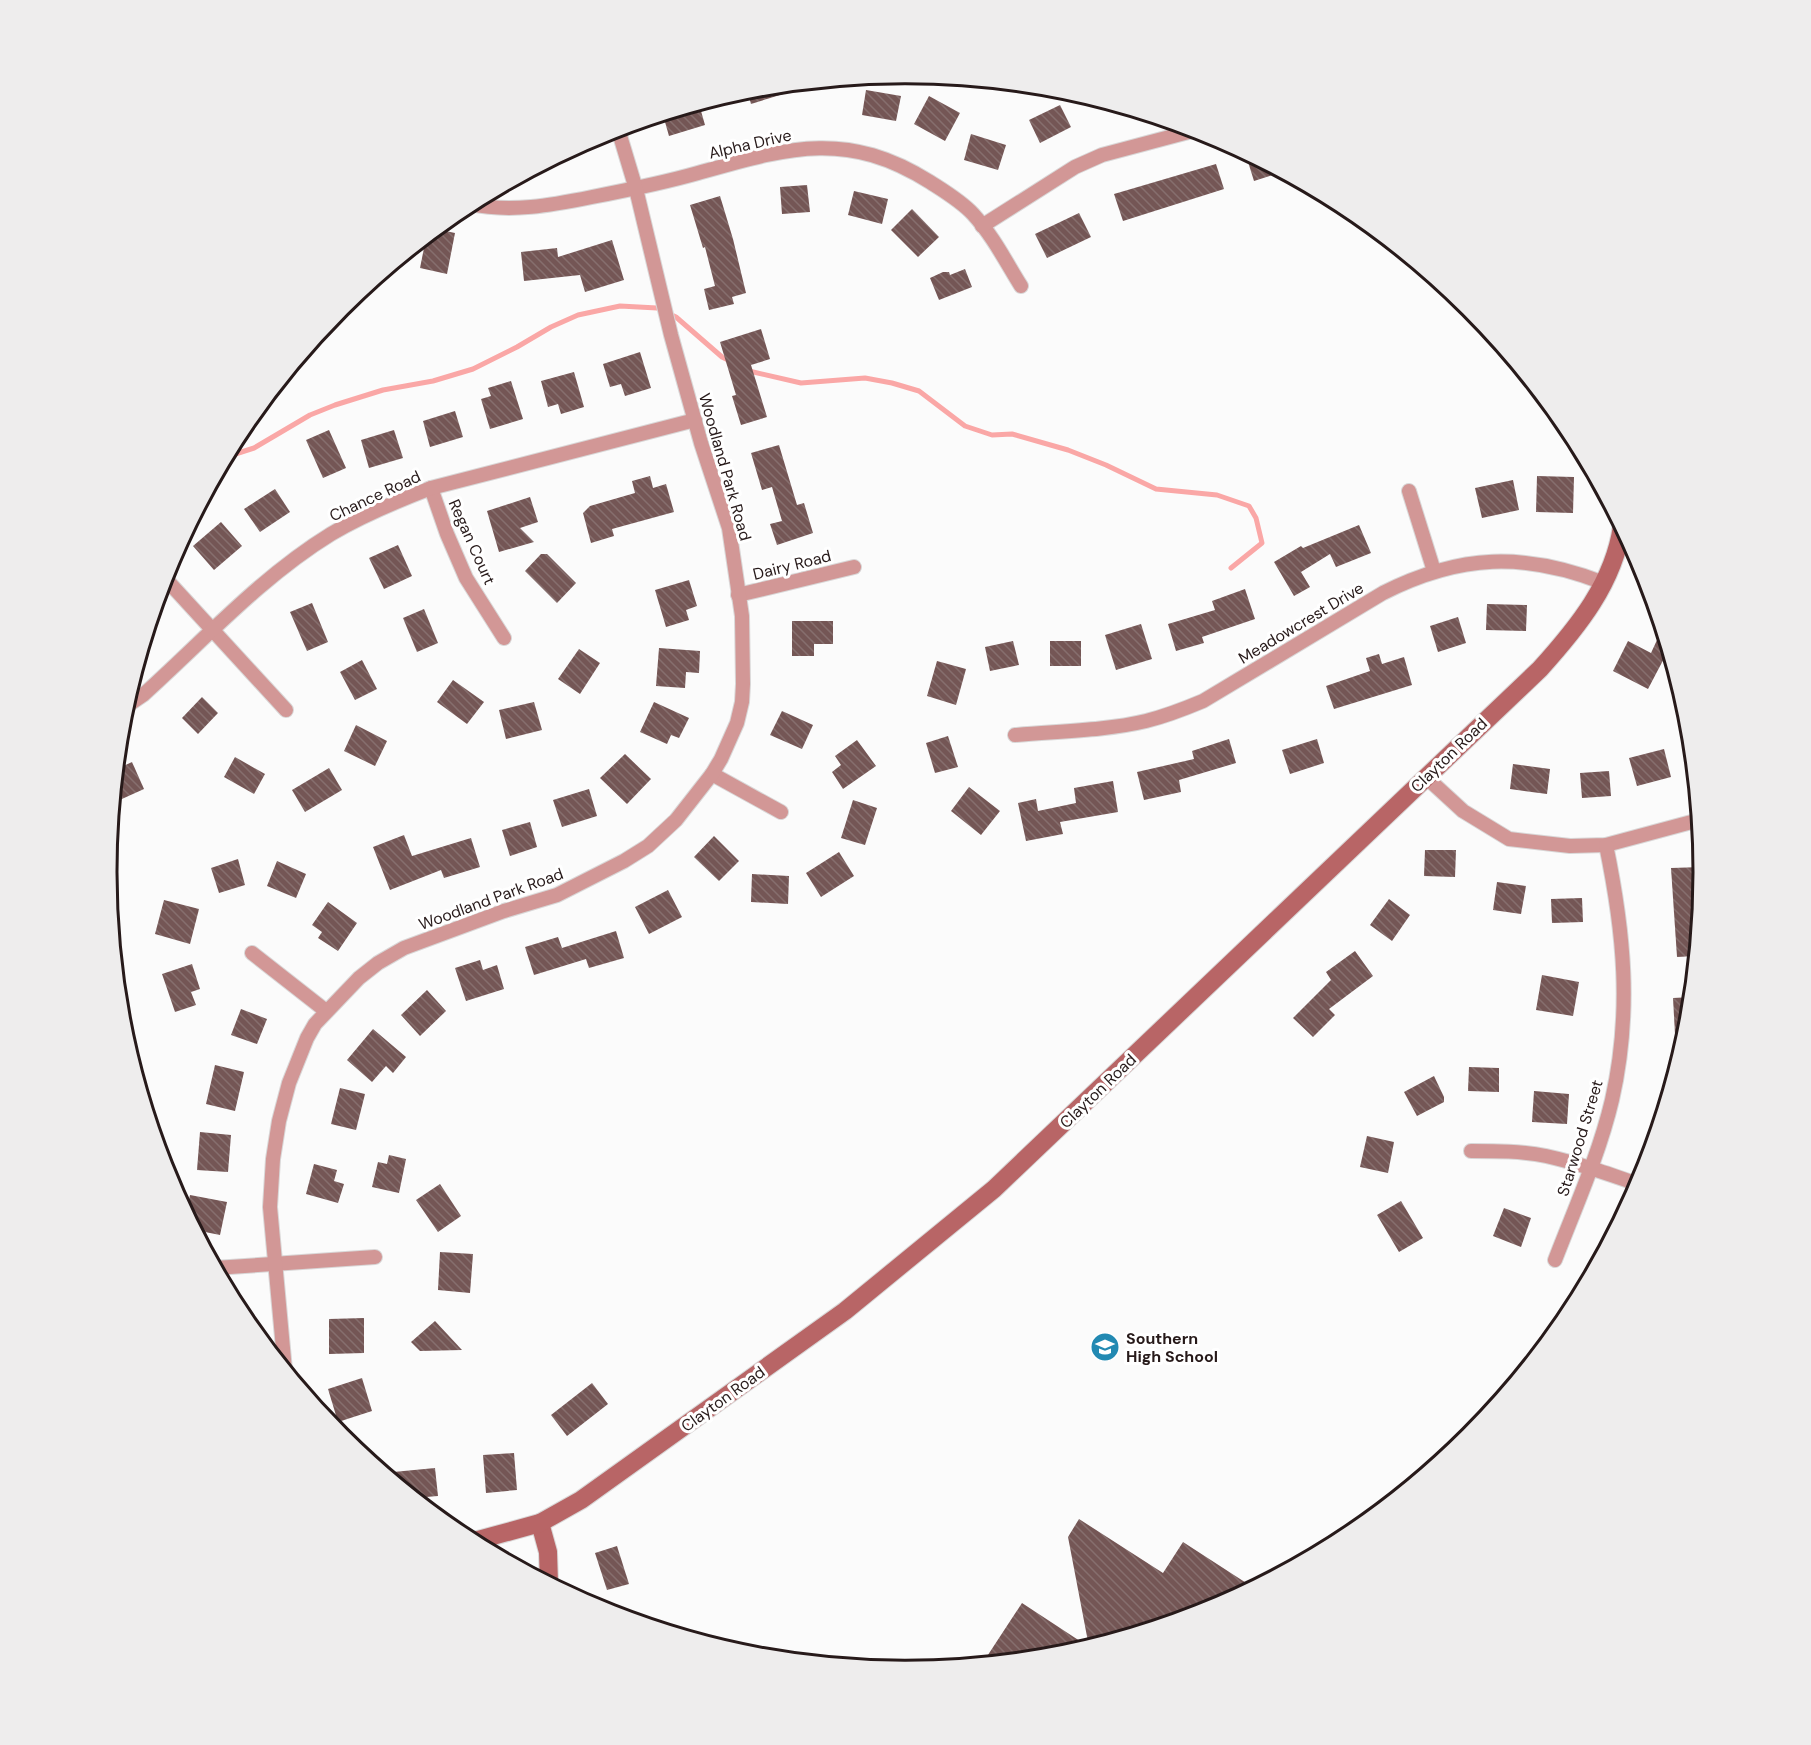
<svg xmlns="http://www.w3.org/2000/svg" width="1811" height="1745" font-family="'DM Sans',sans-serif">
<defs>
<pattern id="building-back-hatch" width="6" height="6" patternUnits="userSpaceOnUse" patternTransform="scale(1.5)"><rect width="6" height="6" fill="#745655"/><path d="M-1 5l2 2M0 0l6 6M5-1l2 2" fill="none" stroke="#866f6e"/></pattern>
</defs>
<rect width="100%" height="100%" fill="#fbfbfb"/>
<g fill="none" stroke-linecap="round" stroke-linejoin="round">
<!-- stream -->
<g stroke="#faa7a6" stroke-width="5">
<polyline points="749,371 801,383 865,378 892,383 919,391 965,426 992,435 1012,434 1068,450 1106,465 1156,489 1217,495 1249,506 1256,518 1262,543 1231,568"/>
<polyline points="226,457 254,448 310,415 335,405 383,390 433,381 473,369 517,347 551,327 578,315 620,306 657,308 676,317 722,357 730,361"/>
</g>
</g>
<!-- building -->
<g fill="url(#building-back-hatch)">
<polygon points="792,85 793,91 751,104 747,90"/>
<polygon points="866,90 901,96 896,121 862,115"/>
<polygon points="929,96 960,113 945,141 914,124"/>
<polygon points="699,104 705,125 669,136 663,115"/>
<polygon points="1060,105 1071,127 1040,143 1029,120"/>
<polygon points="971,134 1006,145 998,170 964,160"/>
<polygon points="1245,152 1273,167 1282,172 1254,181"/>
<polygon points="1216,164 1224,189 1123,221 1114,194"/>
<polygon points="807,185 810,212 782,214 780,187"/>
<polygon points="854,191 888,199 882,224 848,215"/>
<polygon points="720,196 733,239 746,293 732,297 734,304 709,310 704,289 715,286 705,247 703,248 690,205"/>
<polygon points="912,209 939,237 918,257 891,230"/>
<polygon points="1079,213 1091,237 1047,258 1035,234"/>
<polygon points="436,229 455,233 447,274 420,268 426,238"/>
<polygon points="612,240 624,280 585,292 580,275 524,281 521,252 557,248 558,257"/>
<polygon points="965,269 972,287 939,300 930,278 943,272 949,272 950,275"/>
<polygon points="761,329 770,359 751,365 767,417 741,425 732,396 736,395 720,342"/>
<polygon points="640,352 651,388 625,396 621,384 610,387 603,364"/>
<polygon points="574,372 584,407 561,414 558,404 548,407 541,381"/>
<polygon points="511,381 523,419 490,429 481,399 491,396 488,388"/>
<polygon points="455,411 463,437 430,447 423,421"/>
<polygon points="329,430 346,468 323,478 306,440"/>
<polygon points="394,430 403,458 369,468 361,440"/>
<polygon points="779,445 797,505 804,503 813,533 777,545 770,524 782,521 772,487 762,490 751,453"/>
<polygon points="650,476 653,488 666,484 674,512 612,529 614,536 591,543 583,513 590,506 635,493 632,481"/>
<polygon points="1537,476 1574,477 1573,513 1536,512"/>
<polygon points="1513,480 1519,510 1482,518 1475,488"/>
<polygon points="275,489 290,512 260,532 244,509"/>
<polygon points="530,497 538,522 520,528 534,542 499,552 487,511"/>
<polygon points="221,522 242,546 214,570 193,546"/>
<polygon points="1359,525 1371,553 1336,567 1330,554 1301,572 1310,587 1294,596 1274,562 1301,546 1303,548"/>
<polygon points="398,545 412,576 384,589 369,558"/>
<polygon points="541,554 547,554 576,583 557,603 525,571"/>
<polygon points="689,580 697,606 686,610 689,620 666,627 655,590"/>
<polygon points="1245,589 1255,619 1202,637 1204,643 1176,651 1168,624 1215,610 1212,601"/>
<polygon points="312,603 328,642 307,651 290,612"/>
<polygon points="1487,604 1527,605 1526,631 1486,630"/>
<polygon points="424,609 438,643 417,652 403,618"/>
<polygon points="1458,617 1466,643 1438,652 1430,626"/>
<polygon points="792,621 833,621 833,644 814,644 814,656 792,656"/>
<polygon points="1141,624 1152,659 1116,670 1105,635"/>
<polygon points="1657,640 1668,646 1669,649 1648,689 1613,671 1628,641 1651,653"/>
<polygon points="1013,641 1019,665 990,671 985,647"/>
<rect x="1050" y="641" width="31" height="25"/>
<polygon points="659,648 700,651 699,673 686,672 685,688 656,686"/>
<polygon points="579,649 600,663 580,694 558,679"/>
<polygon points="1379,654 1382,664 1404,657 1412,685 1334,709 1326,686 1370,671 1366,658"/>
<polygon points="362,660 377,689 355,700 340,672"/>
<polygon points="937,661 966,669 956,705 927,696"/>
<polygon points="453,680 484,702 467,724 437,702"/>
<polygon points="202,697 218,713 198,734 182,718"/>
<polygon points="534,702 542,730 506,739 499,710"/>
<polygon points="654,702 689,718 679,738 671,735 667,744 640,732"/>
<polygon points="782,711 813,725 802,749 770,735"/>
<polygon points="356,725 387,741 375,766 344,751"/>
<polygon points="948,736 958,767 935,773 926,743"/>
<polygon points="1229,739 1236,763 1179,780 1181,792 1144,800 1137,772 1194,759 1192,751"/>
<polygon points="1317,739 1324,763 1290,774 1282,750"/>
<polygon points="857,740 876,766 843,789 832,772 841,765 835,756"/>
<polygon points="1664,749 1671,777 1637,786 1629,758"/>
<polygon points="625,754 651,779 627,804 600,778"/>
<polygon points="235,757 265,774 254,794 224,777"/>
<polygon points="132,762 144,789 113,803 117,769"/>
<polygon points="1513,764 1550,769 1547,794 1510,789"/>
<polygon points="329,768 342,790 305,812 292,790"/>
<polygon points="1609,771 1611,796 1582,798 1580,773"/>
<polygon points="1113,781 1118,812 1060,822 1063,834 1026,841 1018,803 1036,799 1038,811 1076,803 1074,788"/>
<polygon points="969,787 1000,811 981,835 951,811"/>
<polygon points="589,789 597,816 562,827 553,800"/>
<polygon points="853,800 877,808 865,845 841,838"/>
<polygon points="530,822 537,847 510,856 502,830"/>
<polygon points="404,835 412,856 471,838 480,867 444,878 441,870 390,890 373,847"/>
<polygon points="714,836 739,861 719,881 694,857"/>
<polygon points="1425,850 1456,850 1455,877 1424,876"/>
<polygon points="839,852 854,876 821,897 806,873"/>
<polygon points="238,859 245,885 219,893 211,868"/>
<polygon points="277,861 306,874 296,898 267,886"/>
<polygon points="1702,867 1703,888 1696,956 1677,957 1671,868"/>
<polygon points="752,874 789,876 788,904 751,902"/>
<polygon points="1497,882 1526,886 1521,914 1493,910"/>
<polygon points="668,890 682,917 649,934 635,907"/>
<polygon points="1582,898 1583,922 1552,923 1551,899"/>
<polygon points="1389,899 1410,915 1392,941 1370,925"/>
<polygon points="164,900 199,909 190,944 155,934"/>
<polygon points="328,902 357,923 338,951 318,938 322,932 312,925"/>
<polygon points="616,931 624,958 589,968 586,959 534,975 525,947 558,937 562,948"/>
<polygon points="1355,951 1373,976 1329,1009 1335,1015 1313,1037 1293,1018 1331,980 1326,972"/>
<polygon points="480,960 483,970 497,965 504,989 466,1001 455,968"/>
<polygon points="192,964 200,989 191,992 196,1005 175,1012 162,974"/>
<polygon points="1542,975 1579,982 1573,1016 1536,1010"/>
<polygon points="427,990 446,1011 420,1036 401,1015"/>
<polygon points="1692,997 1688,1033 1675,1034 1673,998"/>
<polygon points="241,1009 267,1019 257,1044 231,1035"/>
<polygon points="373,1029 406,1057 393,1073 386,1066 372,1082 347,1060"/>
<polygon points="215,1065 244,1072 235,1111 206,1104"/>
<polygon points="1469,1067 1499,1068 1499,1092 1468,1091"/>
<polygon points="1434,1076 1444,1097 1444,1102 1417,1116 1404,1092"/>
<polygon points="340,1088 365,1094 356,1130 331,1124"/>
<polygon points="1534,1091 1569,1094 1567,1124 1532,1122"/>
<polygon points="200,1132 231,1135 228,1172 197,1170"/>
<polygon points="1367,1136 1394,1142 1388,1173 1360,1167"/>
<polygon points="389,1155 406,1159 399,1193 372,1187 378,1162 387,1164"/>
<polygon points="314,1164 337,1170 334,1181 344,1184 338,1203 306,1194"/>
<polygon points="440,1184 461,1216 438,1232 416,1200"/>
<polygon points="190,1195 227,1202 220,1235 195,1230 186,1214"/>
<polygon points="1401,1201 1423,1238 1399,1252 1377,1215"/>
<polygon points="1504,1208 1531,1218 1521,1247 1493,1236"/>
<polygon points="440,1252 473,1254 470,1293 438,1290"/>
<polygon points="364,1318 364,1353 329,1354 329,1319"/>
<polygon points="435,1321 462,1350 420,1351 411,1342"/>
<polygon points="362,1378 372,1411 338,1422 328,1389"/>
<polygon points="592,1383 608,1404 567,1436 551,1415"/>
<polygon points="514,1453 517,1490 486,1493 483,1455"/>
<polygon points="435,1468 438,1496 414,1498 383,1473"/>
<polygon points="1079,1519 1163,1573 1183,1542 1254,1588 1211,1611 1061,1656 982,1664 1022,1603 1089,1647 1068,1537"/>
<polygon points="617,1546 629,1584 607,1590 595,1553"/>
</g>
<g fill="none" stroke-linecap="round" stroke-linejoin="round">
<!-- street casing -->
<g stroke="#d9d7d7" stroke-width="16">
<g id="street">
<path d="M470,204c41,9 82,1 122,-7 36,-7 71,-14 106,-24 89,-25 148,-44 232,9 14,9 31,19 43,32 20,22 33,48 48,72"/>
<polyline points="982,226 1075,167 1102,155 1196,130"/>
<polyline points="431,488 447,534 466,578 504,638"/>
<polyline points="1409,491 1434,571"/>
<polyline points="164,577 286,710"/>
<polyline points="738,595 854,567"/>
<path d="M124,708l19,-13c61,-55 118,-118 188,-161 32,-19 66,-33 100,-46l264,-68"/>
<path d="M1015,735c43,-4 89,-4 131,-14 20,-5 38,-12 57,-20l180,-108c77,-39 141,-41 221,-10"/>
<polyline points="712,774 781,812"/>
<polyline points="1426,777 1463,811 1509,839 1570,846 1606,845 1699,820"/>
<polyline points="252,953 326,1011"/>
<path d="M1471,1151c25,0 51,0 75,5 32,7 63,18 94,29"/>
<path d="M1555,1260c20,-52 44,-105 57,-160 20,-88 12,-168 -6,-255"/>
<polyline points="215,1268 375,1257"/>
<polyline points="285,1370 270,1207 273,1159 279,1121 289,1083 307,1038 315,1024 359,978 378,963 404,948 504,911 557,895 624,861 648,846 676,820 712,774 721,759 737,723 742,702 743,684 742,616 729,528 701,443 671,335 636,189 618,129"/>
</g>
</g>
<!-- secondary casing -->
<g stroke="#d9d7d7" stroke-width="20">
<g id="secondary">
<polyline points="540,1523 548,1552 549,1583"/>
<path d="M471,1542l69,-19 41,-23 264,-189 149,-122 546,-520c37,-41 74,-86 82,-143"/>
</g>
</g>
<!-- street -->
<use href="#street" stroke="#d29796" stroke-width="14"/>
<!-- secondary -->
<use href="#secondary" stroke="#b86566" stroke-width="18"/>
</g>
<!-- icons -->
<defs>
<g id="school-disc" transform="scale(1.5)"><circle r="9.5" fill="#2289b2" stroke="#fff"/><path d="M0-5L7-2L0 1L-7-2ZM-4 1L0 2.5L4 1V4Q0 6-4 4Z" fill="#fff"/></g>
</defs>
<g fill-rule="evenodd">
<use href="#school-disc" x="1105" y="1347"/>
</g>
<g text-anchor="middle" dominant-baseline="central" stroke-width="6" stroke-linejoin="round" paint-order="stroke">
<!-- street labels -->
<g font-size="16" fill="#271a1a" stroke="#fff">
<text transform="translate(750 144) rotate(-13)">Alpha Drive</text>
<text transform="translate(725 467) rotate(74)">Woodland Park Road</text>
<text transform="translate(375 496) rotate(-25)">Chance Road</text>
<text transform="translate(472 542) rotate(66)">Regan Court</text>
<text transform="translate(792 565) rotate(-14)">Dairy Road</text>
<text transform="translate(1301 623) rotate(-31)">Meadowcrest Drive</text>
<text transform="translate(1449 755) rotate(-44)">Clayton Road</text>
<text transform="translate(491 899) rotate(-20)">Woodland Park Road</text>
<text transform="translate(1098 1091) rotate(-44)">Clayton Road</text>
<text transform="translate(1580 1138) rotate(-73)">Starwood Street</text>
<text transform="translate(723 1399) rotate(-36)">Clayton Road</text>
</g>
<!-- poi labels -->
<g font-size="16" font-weight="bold" fill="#271a1a" stroke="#fff" text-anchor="start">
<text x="1126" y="1338">Southern<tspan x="1126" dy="18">High School</tspan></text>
</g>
</g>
<!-- crop -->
<path d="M0 0H1811V1745H0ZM117 872a788 788 0 1 1 1576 0a788 788 0 1 1-1576 0Z" fill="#eeeded" fill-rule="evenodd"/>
<path fill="none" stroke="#271a1a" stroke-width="3" d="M117 872a788 788 0 1 1 1576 0a788 788 0 1 1-1576 0Z"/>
</svg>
